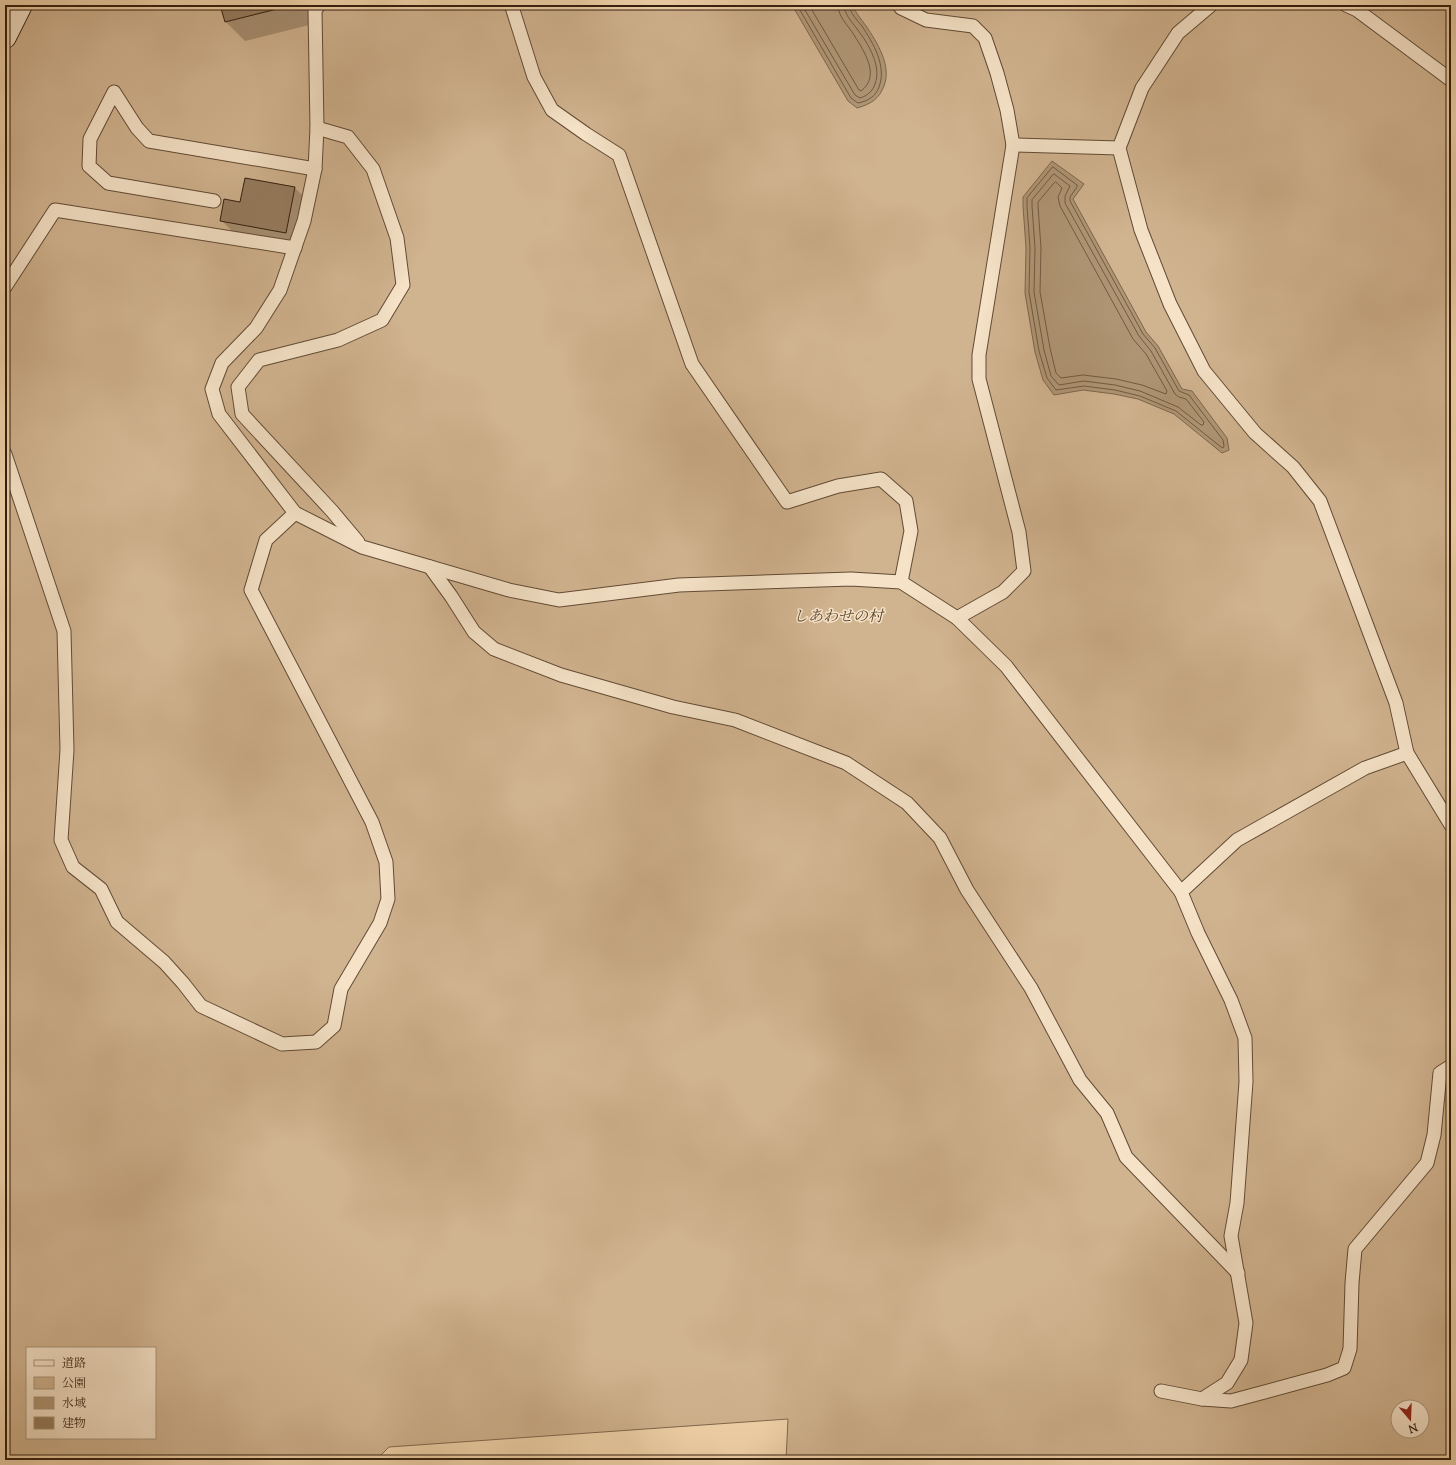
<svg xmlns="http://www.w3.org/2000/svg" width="1456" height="1465" font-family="'Sorts Mill Goudy','Noto Serif JP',serif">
<rect width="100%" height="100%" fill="#f0d2a9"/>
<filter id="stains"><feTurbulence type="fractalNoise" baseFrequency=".005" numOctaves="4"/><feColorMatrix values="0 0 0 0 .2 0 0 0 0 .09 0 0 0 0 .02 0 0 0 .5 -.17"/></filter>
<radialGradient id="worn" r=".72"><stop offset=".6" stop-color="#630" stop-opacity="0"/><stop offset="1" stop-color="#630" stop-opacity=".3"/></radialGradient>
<!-- green -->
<path fill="#d0b38f" stroke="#81684e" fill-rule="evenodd" d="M5,5h1446v1455h-665l2,-41 -399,28 -13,13h-371zM27,1348h128v90h-128zM1398,1407h24v24h-24z"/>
<!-- water -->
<g fill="#af9574" stroke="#7d654b">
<path d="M792,5h60c4,8 9,14 14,21 11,16 26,40 18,60 -5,13 -13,18 -27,22l-9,-7z"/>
<polygon points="1052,161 1084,184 1073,199 1146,332 1158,346 1182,389 1192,391 1227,438 1229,450 1222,453 1174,414 1138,399 1114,394 1083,390 1054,395 1043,380 1035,352 1025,293 1026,248 1023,206 1023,197"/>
</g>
<!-- shadow -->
<g fill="#0003">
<polygon points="221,5 312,5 317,23 245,41 226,22"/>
<polygon points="295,188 308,201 299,245 234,233 221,220 241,204"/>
</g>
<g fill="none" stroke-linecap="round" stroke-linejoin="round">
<!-- shore -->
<g stroke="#705a41" stroke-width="1">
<path d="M797,5l54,93 7,5c10,-2 18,-7 21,-16 8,-21 -6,-44 -17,-61 -5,-6 -12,-13 -13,-21"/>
<path d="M802,5l53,90 5,3c7,-2 13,-7 15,-14 7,-18 -7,-41 -18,-55 -5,-7 -13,-15 -13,-24"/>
<path d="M809,5l50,85 2,1c20,-15 3,-40 -7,-56 -6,-10 -16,-18 -16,-30"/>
<polygon points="1053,167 1077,185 1077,187 1070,197 1070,201 1143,334 1155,348 1179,391 1189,395 1223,440 1224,446 1223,448 1221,447 1176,411 1140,396 1115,390 1084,386 1056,390 1047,378 1039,351 1029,292 1030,248 1027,206 1027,198"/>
<polygon points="1054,174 1070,186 1065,196 1065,203 1139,336 1151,351 1175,394 1179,397 1186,399 1204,422 1203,425 1201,425 1178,407 1140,391 1115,385 1084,381 1059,385 1051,376 1044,350 1034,292 1035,248 1032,206 1032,200"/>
<polygon points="1056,182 1062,188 1058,197 1060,206 1133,339 1146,354 1167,391 1166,394 1142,385 1116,379 1083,375 1061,378 1056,373 1050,348 1040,292 1041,248 1038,206 1038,202 1054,183"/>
</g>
</g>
<!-- building -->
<g fill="#957c5f" stroke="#321e0e">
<polygon points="220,5 293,5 225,22"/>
<polygon points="245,178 295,187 286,233 220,221 224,199 240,202"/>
</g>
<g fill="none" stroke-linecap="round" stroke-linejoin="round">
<!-- lane casing -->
<g stroke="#624b35" stroke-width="15">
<g id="lane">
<polyline points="319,5 315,10 317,128 315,169 304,221 280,290 256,328 222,363 212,389 219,414 295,513 362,547 509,590 559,600 679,585 851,579 901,582 957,618 1006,666 1181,892"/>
<polyline points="510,5 512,7 534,77 552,110 586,134 619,155 692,364 787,502 838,486 881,479 906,501 911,531 901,582"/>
<polyline points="899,5 901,8 926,20 973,26 985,38 997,73 1007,110 1013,145 979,355 979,379 1019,532 1024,571 1003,592 957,618"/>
<polyline points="1211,5 1178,33 1142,88 1119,148 1141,230 1170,304 1204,371 1255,433 1293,467 1320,501 1396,703 1407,753 1451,825"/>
<polyline points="1346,5 1357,10 1451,80"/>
<polyline points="317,128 348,137 373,169 397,238 403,285 382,320 338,340 259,360 238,387 242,414 332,511 358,542"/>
<polyline points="1013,145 1119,148"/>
<polyline points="214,201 108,183 89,166 90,139 114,92 137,128 149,141 315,169"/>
<polyline points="5,287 55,210 295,248"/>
<polyline points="5,454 64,631 67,750 61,840 73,867 101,889 117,922 164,962 183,983 201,1006 282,1044 316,1042 334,1026 341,989 380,923 388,899 386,862 372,822 251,590 266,540 295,513"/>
<polyline points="430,567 451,596 474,632 494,649 561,675 673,707 735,720 846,763 907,803 940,838 967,890 1031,988 1080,1080 1107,1113 1126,1157 1238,1273"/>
<polyline points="1161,1391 1202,1399 1227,1383 1241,1360 1246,1323 1231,1236 1237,1203 1246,1082 1245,1038 1231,1000 1198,933 1181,892 1237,840 1365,768 1407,753"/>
<polyline points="1202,1399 1231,1401 1327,1375 1344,1368 1350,1349 1352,1283 1355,1249 1427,1163 1434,1135 1440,1073 1451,1066"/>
</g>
</g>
<!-- secondary casing -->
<g stroke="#321e0e" stroke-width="24">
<polyline id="secondary" points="5,37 21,5"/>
</g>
<!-- lane -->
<use href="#lane" stroke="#f5e2c7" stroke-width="13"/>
<!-- secondary -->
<use href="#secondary" stroke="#f5e2c7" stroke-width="22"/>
</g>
<g text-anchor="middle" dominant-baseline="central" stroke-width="3" stroke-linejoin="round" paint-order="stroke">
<!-- park labels -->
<g font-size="15" font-style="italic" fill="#5a432e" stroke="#f5e2c7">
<text x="838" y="617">しあわせの村</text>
</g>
</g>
<!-- margin -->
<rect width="1456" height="1465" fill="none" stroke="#f0d2a9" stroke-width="20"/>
<rect x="6" y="6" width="1444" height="1453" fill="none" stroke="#321e0e" stroke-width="2"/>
<rect x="10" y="10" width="1436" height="1445" fill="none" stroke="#321e0e"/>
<!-- legend -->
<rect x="26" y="1347" width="130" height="92" fill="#f5e2c7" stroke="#a7947d"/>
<rect x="34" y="1360" width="20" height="6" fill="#f5e2c7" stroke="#a7947d"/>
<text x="62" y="1367" font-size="12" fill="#321e0e">道路</text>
<rect x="34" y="1377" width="20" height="12" fill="#d0b38f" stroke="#a7947d"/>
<text x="62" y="1387" font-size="12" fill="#321e0e">公園</text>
<rect x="34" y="1397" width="20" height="12" fill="#af9574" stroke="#a7947d"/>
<text x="62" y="1407" font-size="12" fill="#321e0e">水域</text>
<rect x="34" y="1417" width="20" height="12" fill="#957c5f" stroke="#a7947d"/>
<text x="62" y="1427" font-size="12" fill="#321e0e">建物</text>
<!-- north arrow -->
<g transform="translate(1410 1419) rotate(161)"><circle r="19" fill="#f5e2c7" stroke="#a7947d"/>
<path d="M0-3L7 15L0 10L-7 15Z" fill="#8f2418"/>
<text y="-6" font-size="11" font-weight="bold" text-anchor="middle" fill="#321e0e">N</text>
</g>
<rect width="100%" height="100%" filter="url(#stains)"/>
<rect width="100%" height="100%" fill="url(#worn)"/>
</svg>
